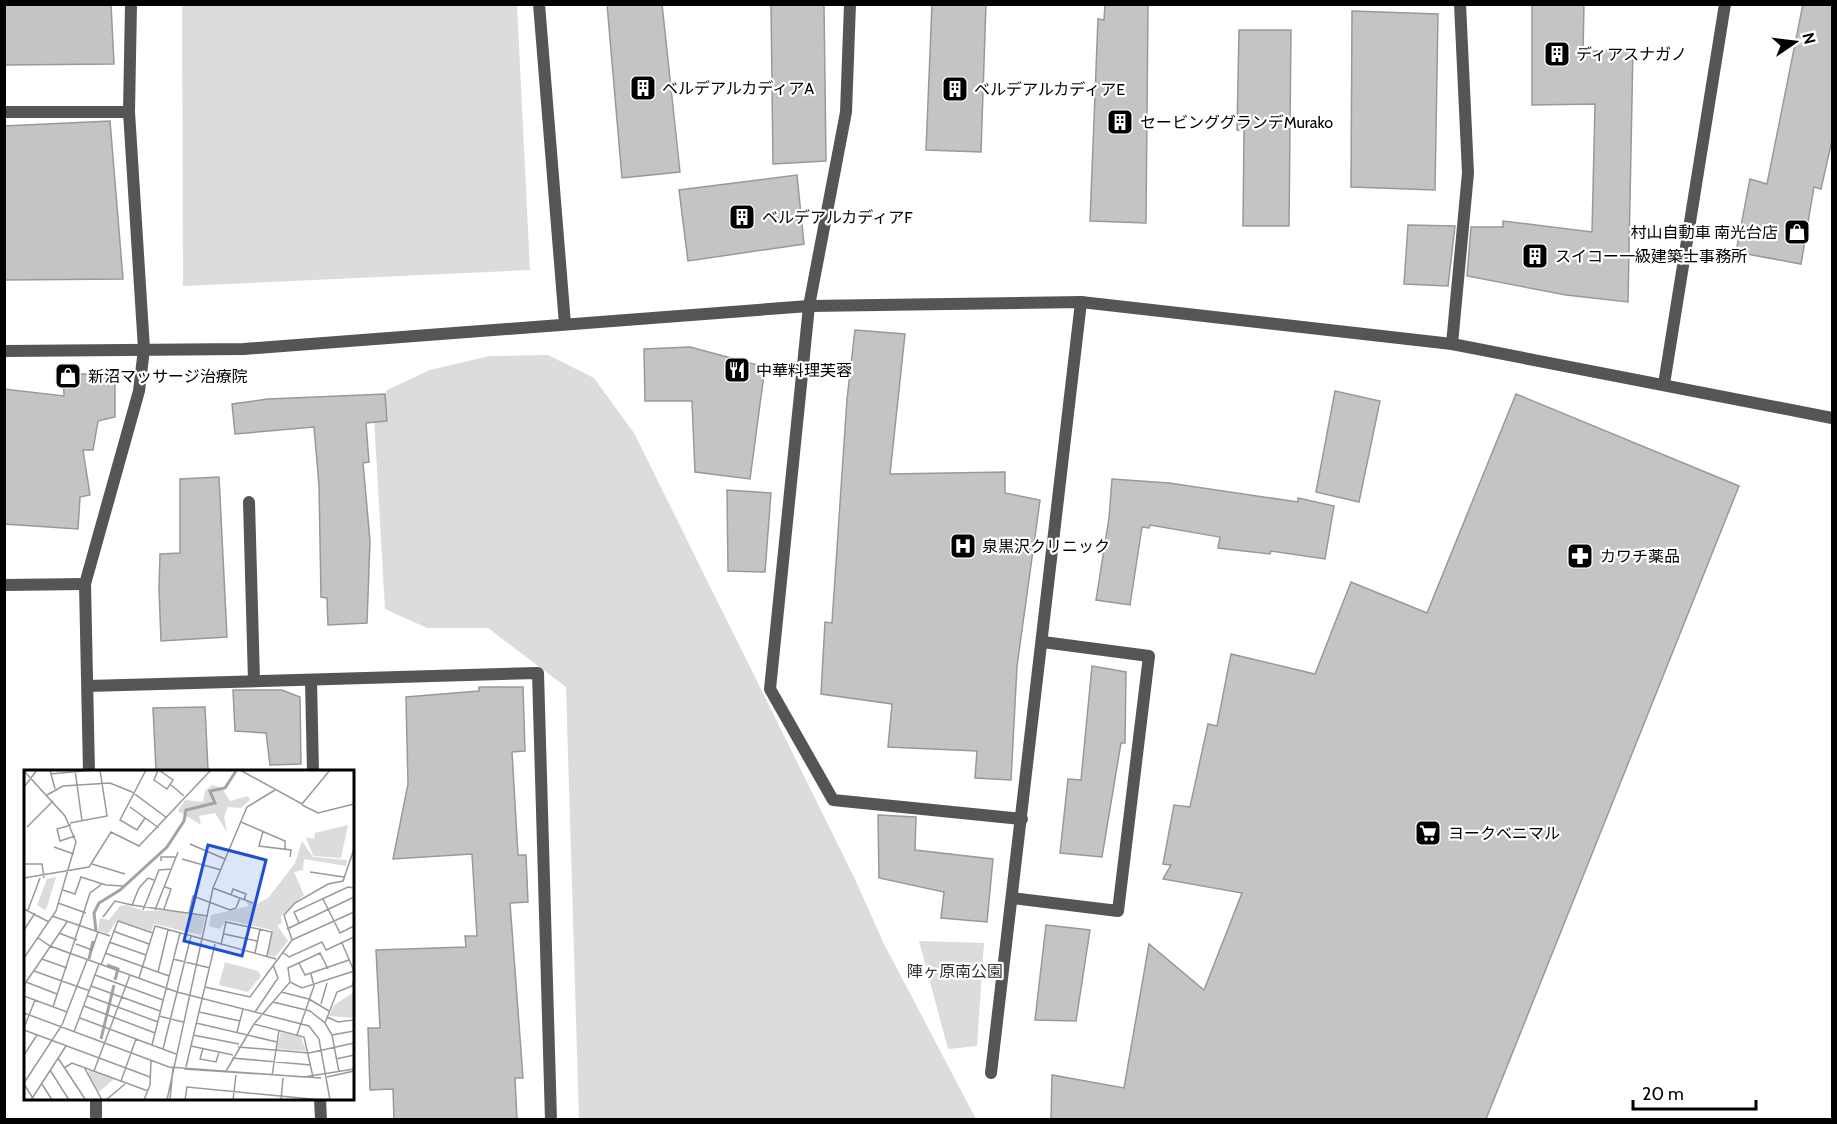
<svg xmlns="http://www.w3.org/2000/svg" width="1837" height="1124" font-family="Cabin,'Noto Sans JP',sans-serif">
<rect width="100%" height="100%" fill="#fff"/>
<!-- green -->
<g fill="#dcdcdc">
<polygon points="182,5 517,5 530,270 183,286"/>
<polygon points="548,355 594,378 634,433 854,877 884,944 976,1119 579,1119 566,687 488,628 427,628 385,609 374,418 387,390 430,370 489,356"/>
<polygon points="919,941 984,943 977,1046 948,1049"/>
</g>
<!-- building -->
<g fill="#c4c4c4" stroke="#999" stroke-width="1.5">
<polygon points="4,4 111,4 114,64 4,65"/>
<polygon points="607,4 662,4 680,172 622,178"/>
<polygon points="771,4 824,4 826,161 773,164"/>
<polygon points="932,4 986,4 981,152 926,150"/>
<polygon points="1105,4 1148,4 1146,223 1090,221 1098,19 1104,20"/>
<polygon points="1532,4 1584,4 1583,52 1633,48 1628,302 1566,295 1467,276 1471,227 1503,227 1503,221 1592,232 1595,104 1532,105"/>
<polygon points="1803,4 1833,4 1833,136 1821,189 1814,187 1801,264 1736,252 1750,179 1767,184"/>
<polygon points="1352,11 1438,14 1435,190 1351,187"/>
<polygon points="1239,30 1291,30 1289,226 1243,226 1244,130 1237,130"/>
<polygon points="110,121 123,279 4,280 4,126"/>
<polygon points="797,175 804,244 688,261 679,190"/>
<polygon points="1408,225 1455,226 1448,286 1404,284"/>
<polygon points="855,330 905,334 890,474 1005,472 1005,493 1040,500 1017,666 1011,780 975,778 977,751 888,747 892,704 821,694 825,622 832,623 847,399"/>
<polygon points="690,347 765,367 750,479 695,472 692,401 645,401 644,349"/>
<polygon points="63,374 115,374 115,417 98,421 93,450 83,450 90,495 80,497 78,529 4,524 4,389 64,396"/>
<polygon points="1335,391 1380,401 1359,502 1316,492"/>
<polygon points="385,394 387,421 366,423 369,462 363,463 370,541 367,623 328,625 327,598 321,597 319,485 314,427 235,434 232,404 268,399"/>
<polygon points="1516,394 1739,486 1486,1119 1051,1119 1052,1075 1124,1088 1149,944 1204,990 1242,893 1163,879 1171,865 1163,864 1174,805 1190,807 1208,724 1217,726 1231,654 1315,674 1351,582 1427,613"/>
<polygon points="219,477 227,637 161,641 159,589 160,554 180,553 180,479"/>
<polygon points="1112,479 1169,483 1298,502 1298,498 1334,506 1325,559 1271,551 1270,554 1218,548 1220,537 1150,525 1149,528 1142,527 1130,605 1096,600 1109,518"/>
<polygon points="727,490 771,493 765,572 728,571"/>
<polygon points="1092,666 1126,672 1125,743 1121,743 1102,857 1060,853 1068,779 1081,780"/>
<polygon points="479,687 523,687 525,751 512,752 518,855 526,855 528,902 510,903 523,1078 515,1078 517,1119 394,1119 393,1089 370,1090 368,1028 380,1028 376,950 466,947 465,936 477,936 472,854 393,859 408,784 406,697 479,691"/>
<polygon points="233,690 282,690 300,697 301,764 270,765 266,733 235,731"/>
<polygon points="205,707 208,770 156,770 153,708"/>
<polygon points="878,815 916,817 915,850 993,859 987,922 941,918 944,892 879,878"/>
<polygon points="1046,925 1090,930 1076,1021 1035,1020"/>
</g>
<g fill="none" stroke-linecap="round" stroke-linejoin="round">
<!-- minor -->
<g stroke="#555" stroke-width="12">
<polyline points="539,4 565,324"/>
<polyline points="850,4 846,112 809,306 770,689 833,800 1022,819"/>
<polyline points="4,112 129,112"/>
<polyline points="1452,344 1468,173 1460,4"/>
<polyline points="1664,384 1725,4"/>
<polyline points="249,502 254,681"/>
<polyline points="4,585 85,584"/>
<polyline points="311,680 313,772"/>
<polyline points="88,686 538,673 551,1120"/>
<polyline points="89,772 85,584 139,391 144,349 129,112 131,4"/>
<polyline points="1012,898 1118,911 1149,656 1043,642"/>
<polyline points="991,1073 1081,302"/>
<polyline points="96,1098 96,1120"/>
<polyline points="320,1098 321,1120"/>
</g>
<!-- tertiary -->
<polyline stroke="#555" stroke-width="12" points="4,351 244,349 809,306 1081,302 1452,344 1832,418"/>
</g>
<!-- icons -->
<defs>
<g id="building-square" transform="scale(1.35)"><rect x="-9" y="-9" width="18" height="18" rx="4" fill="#000" stroke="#fff"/><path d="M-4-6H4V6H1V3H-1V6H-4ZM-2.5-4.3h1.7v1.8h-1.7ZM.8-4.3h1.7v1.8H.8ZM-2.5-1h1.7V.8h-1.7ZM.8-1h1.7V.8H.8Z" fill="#fff"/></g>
<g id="shop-square" transform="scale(1.35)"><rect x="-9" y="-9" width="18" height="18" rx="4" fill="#000" stroke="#fff"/><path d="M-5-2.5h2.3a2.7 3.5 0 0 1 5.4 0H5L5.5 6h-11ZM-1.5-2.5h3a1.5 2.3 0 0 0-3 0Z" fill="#fff"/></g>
<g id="restaurant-square" transform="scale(1.35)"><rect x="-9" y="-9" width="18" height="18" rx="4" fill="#000" stroke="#fff"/><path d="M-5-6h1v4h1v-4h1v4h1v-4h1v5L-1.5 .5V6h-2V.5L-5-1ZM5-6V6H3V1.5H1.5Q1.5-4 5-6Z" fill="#fff"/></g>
<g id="hospital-square" transform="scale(1.35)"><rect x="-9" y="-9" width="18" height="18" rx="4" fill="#000" stroke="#fff"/><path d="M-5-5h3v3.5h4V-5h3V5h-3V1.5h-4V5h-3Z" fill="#fff"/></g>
<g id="pharmacy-square" transform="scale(1.35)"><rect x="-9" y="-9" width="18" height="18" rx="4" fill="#000" stroke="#fff"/><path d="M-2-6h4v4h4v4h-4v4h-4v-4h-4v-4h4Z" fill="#fff"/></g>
<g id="supermarket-square" transform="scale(1.35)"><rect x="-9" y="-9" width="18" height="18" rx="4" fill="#000" stroke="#fff"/><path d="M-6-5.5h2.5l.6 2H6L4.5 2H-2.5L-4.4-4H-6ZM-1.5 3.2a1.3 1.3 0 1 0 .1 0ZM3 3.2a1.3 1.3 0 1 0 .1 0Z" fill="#fff"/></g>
</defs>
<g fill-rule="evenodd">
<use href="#building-square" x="1557" y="54"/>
<use href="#building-square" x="643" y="88"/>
<use href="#building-square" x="955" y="89"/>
<use href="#building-square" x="1120" y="122"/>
<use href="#building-square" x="742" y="217"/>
<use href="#shop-square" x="1797" y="232"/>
<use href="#building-square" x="1535" y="256"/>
<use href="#restaurant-square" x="737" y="370"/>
<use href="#shop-square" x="68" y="376"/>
<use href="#hospital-square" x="963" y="546"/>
<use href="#pharmacy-square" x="1580" y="556"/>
<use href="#supermarket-square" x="1428" y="833"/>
</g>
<g text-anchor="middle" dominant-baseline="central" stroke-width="4.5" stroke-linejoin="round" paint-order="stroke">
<!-- poi labels -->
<g font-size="16" fill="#000" stroke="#fff" text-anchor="start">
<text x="1576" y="54">ディアスナガノ</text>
<text x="662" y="88">ベルデアルカディアA</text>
<text x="974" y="89">ベルデアルカディアE</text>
<text x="1140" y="122">セービンググランデMurako</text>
<text x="762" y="217">ベルデアルカディアF</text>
<text x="1778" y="232" text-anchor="end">村山自動車 南光台店</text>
<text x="1555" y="256">スイコー一級建築士事務所</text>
<text x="756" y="370">中華料理芙蓉</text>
<text x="88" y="376">新沼マッサージ治療院</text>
<text x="982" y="546">泉黒沢クリニック</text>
<text x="1600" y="556">カワチ薬品</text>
<text x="1448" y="833">ヨークベニマル</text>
</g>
<!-- park labels -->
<g font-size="16" fill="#333" stroke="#fff">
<text x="955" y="971">陣ヶ原南公園</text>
</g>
</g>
<!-- overview -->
<g transform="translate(24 770)">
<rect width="330" height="330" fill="#fff"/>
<path d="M188,15l10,3 8,13 18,-5 2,4 -9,8 -13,-1 -4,10 3,15 -12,-19 -16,3 2,9 -23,-14 7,-11 18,2 2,-11zM324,55l-7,33 -28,-2 -7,-19 8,2 1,-6zM278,71l11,16 34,3 -1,6 -42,-7 -1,11 -9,2 10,23 -23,21 1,7 -5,2 11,16 -13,16 -7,-2 4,-25 -45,-10 -7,9 -11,-3 2,-11 38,-9 -3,-4 11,2 12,-7 26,-34zM32,107l-9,30 -2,3 -8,-5 10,-26zM103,135l17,6 25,-1 36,7 -4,18 -47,-11 -3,7 -34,-11 -9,14 -10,-4 2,-12 9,2 11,-14zM201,192l33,9 3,5 -13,16 -29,-7zM330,222v26l-25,-2 5,-11zM257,262l20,5 5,14 -30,-2zM65,300l25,9 -15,13 -12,-17z" fill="#dcdcdc"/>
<path fill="none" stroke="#a3a3a3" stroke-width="3" d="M72,161l-2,-18 5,-10 21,-13 47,-43 17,-26 2,-11 29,-7 -5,-12 15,-3 11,-17M65,189l4,-18M83,195l11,4 -3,11M77,269l13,-54"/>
<path fill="none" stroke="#999" stroke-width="1.5" d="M26,0l5,19M51,0l7,51M134,0l-4,10 13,9 6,-9 -14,-10M216,0l62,34 28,-34M0,1l41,45 11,26 -20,69 -32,47M26,4l44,-4M146,14l14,12M0,17l13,-17M23,25l16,-9 47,-3 22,9 35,26M278,35l16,8 36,-9M106,37l29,21M121,48l-8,12 -17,-10 26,-50M217,52l44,19v8M46,53l37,-7 -7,-46M47,55l-14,4 3,12 15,-5M3,57l26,-26M239,61l-4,15 32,4 -1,7M166,74l35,15M30,77l20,7M158,89l39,11M137,91v-4h15M0,94h18l2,14M68,94l33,10M286,102l34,5M0,108l65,-11 22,-35 28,14 72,-76M189,118l40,15M39,120l12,4 6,-17 25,8 17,1M207,125l2,-6 13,5 -2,6M299,129l17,34 14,-7M34,133l28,10M108,135l76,11M0,139l25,13M140,139l7,-20 -6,-2M4,140l12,-32M119,140l16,-40 12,-1M131,140l23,-58M165,143l4,-17 37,14 6,-2 4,-10M28,146l58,20M79,147l12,-16 17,4 7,-17 9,-10 6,2M275,153l-5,-11 54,-25 6,1M263,159l67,-32M0,160l11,-17M89,161l36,13M35,163l18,7M200,164l33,7M14,168l12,8 127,46 132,34 10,13 11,61M268,170l62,-28M85,172l37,13M318,173l12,28M52,174l16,6 6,-18M197,175l5,-23 46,10 -5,24M258,182l7,5 33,-15 4,8 28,-13M81,183l64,23M231,183l5,-24M18,189l25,9M149,189l37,9M275,193l6,12 44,-15M77,195l17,-44 35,12M10,201l56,20M134,202l10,-42M71,205l68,25M115,208l16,-52 121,33M2,212l31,12M266,212l12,6 52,-17M0,215l43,-63M67,216l69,25M181,217l45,10 42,-57 -8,-25 11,-12 33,-19 15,-3 11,-32M257,222l28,7 20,12M0,226l43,16M64,226l70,26M249,232l37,9 15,12 7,12 7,37M297,234l6,-21M60,236l71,27M29,237l37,-114 12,-9M175,242l41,9M231,242l23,-34 -5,-13M0,243l145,54 135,10 50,-8M135,246l24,6M303,247l11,5 16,-2M56,248l96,36M172,253l81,19M301,253l12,-31 15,-6 2,-6M230,254l50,13 9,40M0,258l11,-28M0,260l126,47M50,262l25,-68M213,262l6,-23M169,265l46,9M273,265l17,-49 -3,-12M308,265l22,-4M128,275l28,-112M167,276l42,9M214,277l71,6 45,-10M179,278l-3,11 16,3 3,-10M139,279l28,-113M0,285l13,-20M34,288l27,41M208,288l79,7M312,289l18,-4M60,297l18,33M162,297l29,-123M40,298l8,-5 76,28M160,299l137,9M26,300l19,30M70,301l36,-96M202,301l28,-47 36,-42 -2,-14 32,-15 8,16M248,306l7,-46M303,307l27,-6M97,311l15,-42M0,313l38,-58 25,-65M0,314l10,16M18,314l10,16M7,330l35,-54M82,330l19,-16M120,330l6,-15 1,-25M143,330l46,-212 34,-81 28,-17M146,330l3,-33M161,330l2,-13 135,13M209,330l3,-25M257,330l2,-22"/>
<path fill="#1d4ed8" fill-opacity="0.15" stroke="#1d4ed8" stroke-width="3" d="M184,75l58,15 -24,96 -58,-15z"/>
<rect width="330" height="330" fill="none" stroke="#000" stroke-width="3"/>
</g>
<!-- border -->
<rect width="1837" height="1124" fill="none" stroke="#000000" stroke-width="12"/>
<!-- north arrow -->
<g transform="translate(1795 42) rotate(76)" stroke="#ffffff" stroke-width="4.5" paint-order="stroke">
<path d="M0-4.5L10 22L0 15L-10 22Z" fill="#000000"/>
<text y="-9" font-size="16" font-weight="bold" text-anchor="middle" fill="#000000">N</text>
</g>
<!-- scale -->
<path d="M1633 1100v9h123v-9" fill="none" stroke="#000000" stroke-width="3"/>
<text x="1642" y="1100" font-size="18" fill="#000000" stroke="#ffffff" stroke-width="4.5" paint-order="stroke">20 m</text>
</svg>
